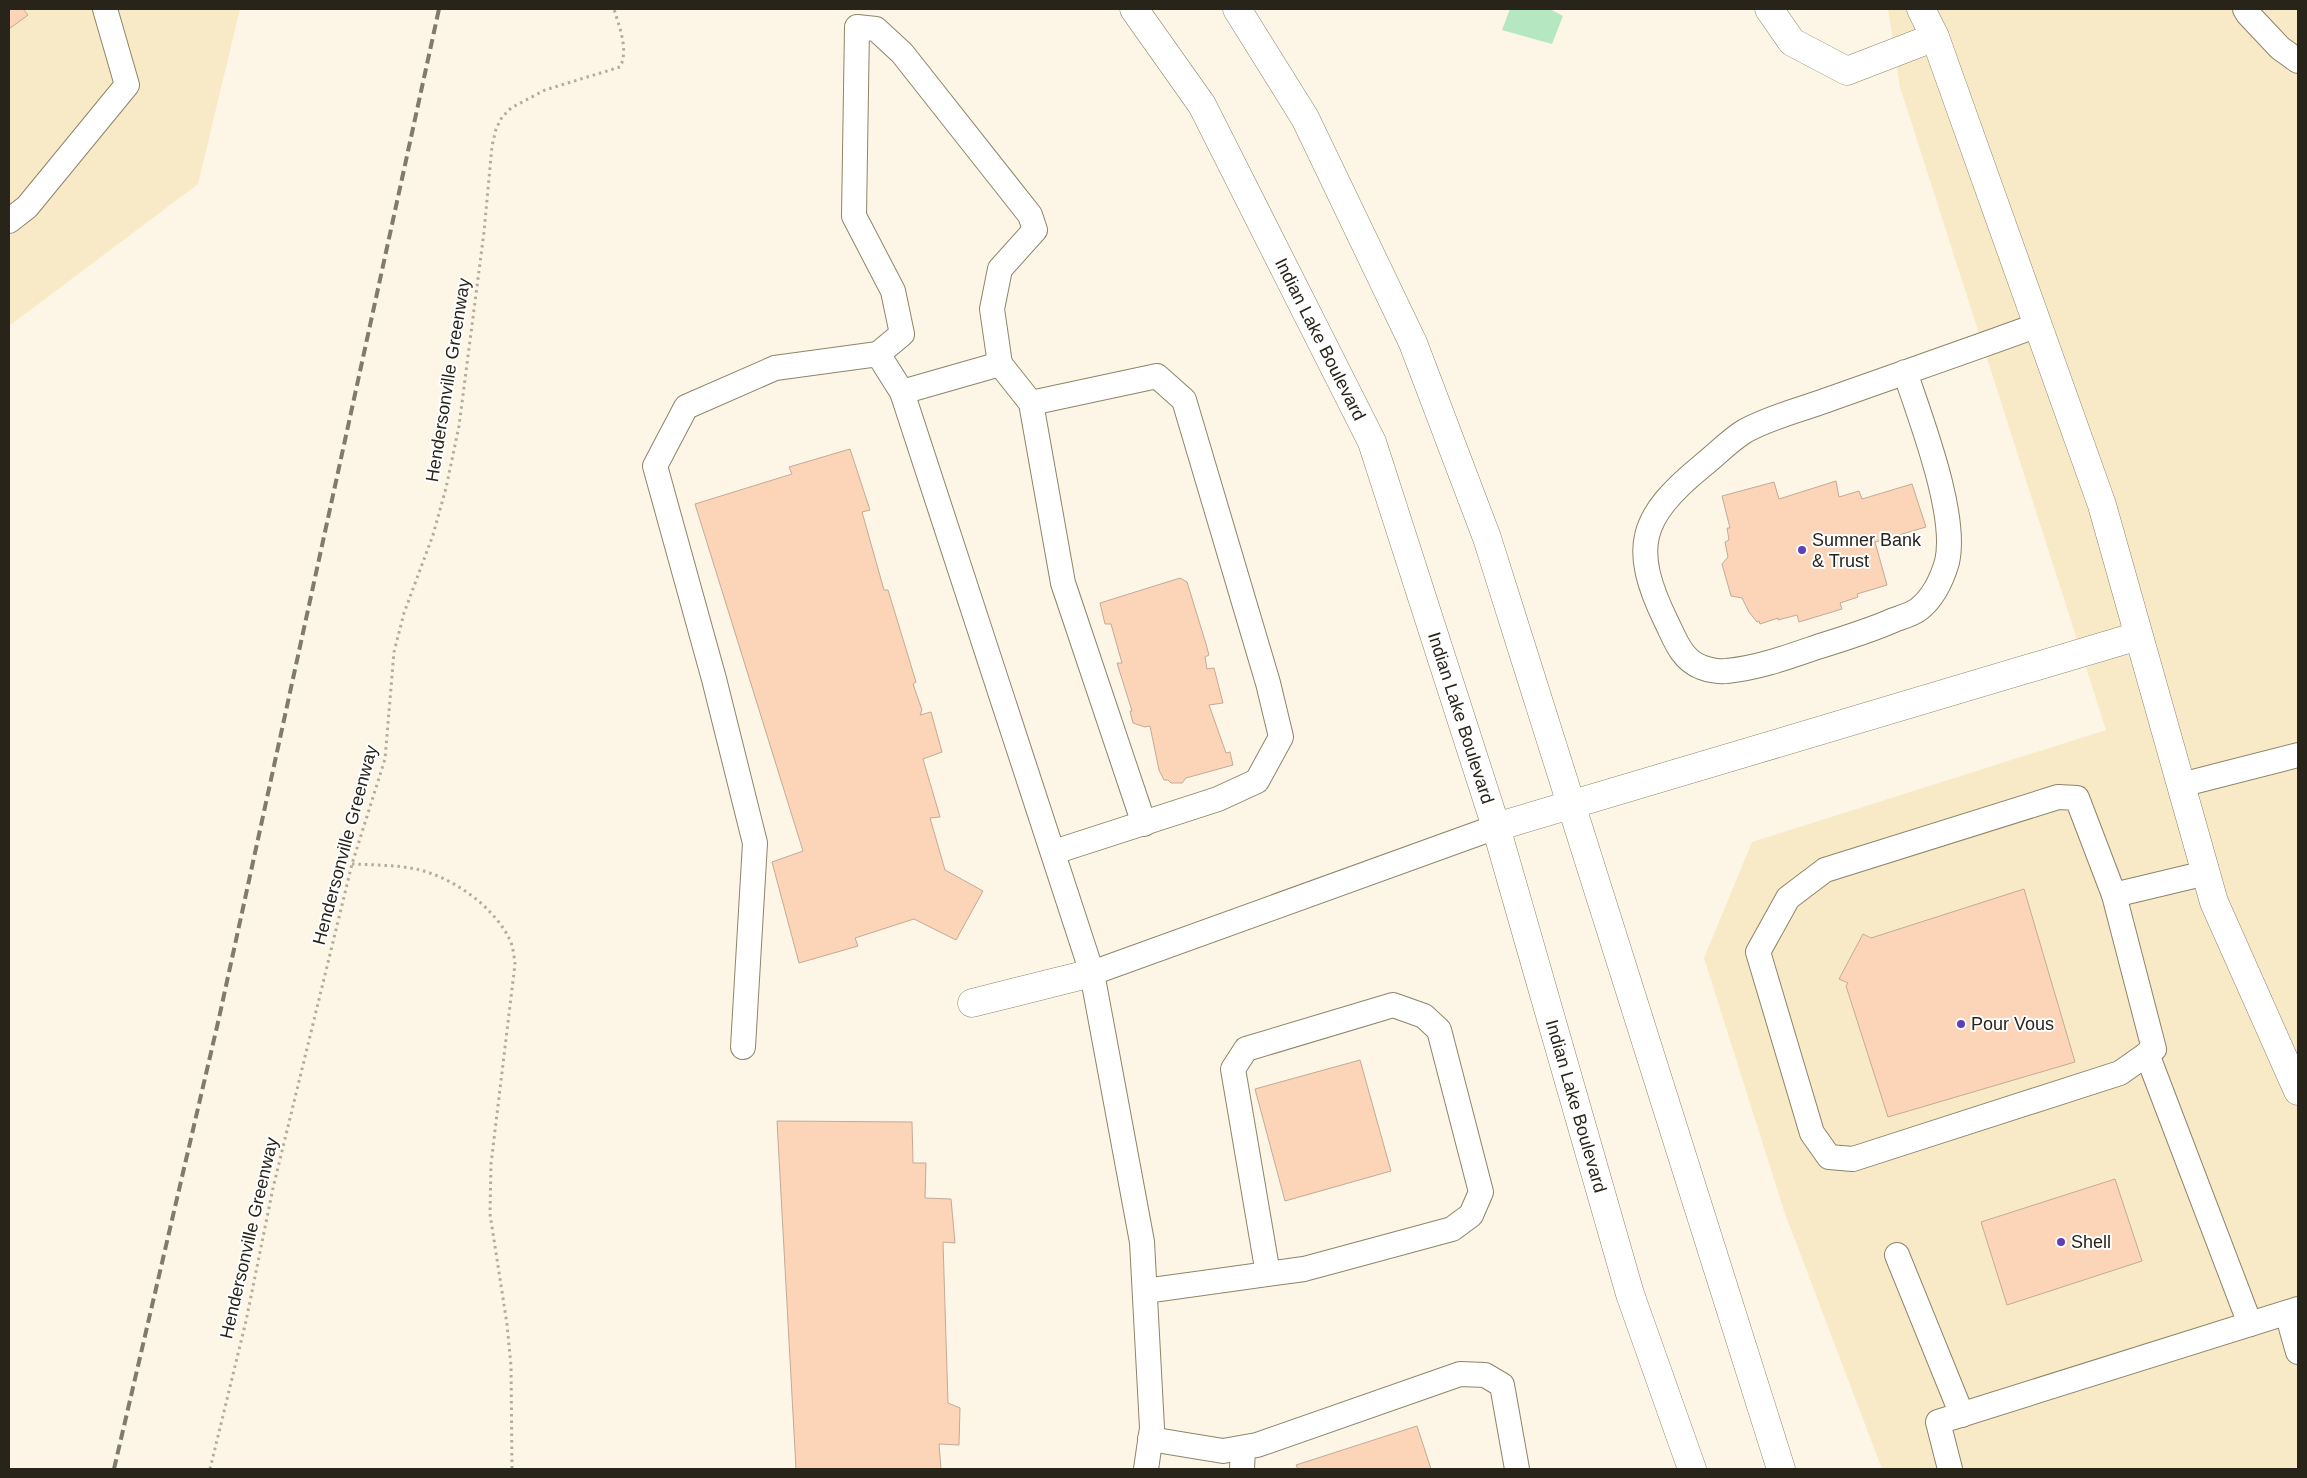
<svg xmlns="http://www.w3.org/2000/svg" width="2307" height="1478" font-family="Arial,sans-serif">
<rect width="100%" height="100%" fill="#fdf6e6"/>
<!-- built -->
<g fill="#f9eac7">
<polygon points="9,9 240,9 198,184 9,326"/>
<polygon points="1888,9 2298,9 2298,1469 1882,1469 1784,1211 1704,958 1752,842 2106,730 1900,87"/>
</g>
<!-- water -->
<polygon fill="#b5e7c0" points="1510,9 1550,9 1563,16 1552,44 1502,30"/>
<!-- building -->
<g fill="#fcd4b7" stroke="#c3aa98">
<polygon points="9,9 23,9 28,15 9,29"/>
<polygon points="850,449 870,510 862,512 884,590 888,590 916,682 913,684 922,710 920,715 931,712 942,752 923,759 940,817 930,818 945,870 983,891 956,940 914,919 855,938 858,946 799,963 772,862 803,851 695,504 792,474 789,467"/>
<polygon points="1836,481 1839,497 1859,491 1862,499 1912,484 1926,527 1875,542 1887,585 1857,594 1858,597 1840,603 1842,609 1799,622 1797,615 1778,620 1778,618 1760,624 1759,621 1757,622 1749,612 1742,598 1731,596 1722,564 1728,557 1725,542 1729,540 1727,528 1730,528 1722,496 1774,482 1779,499"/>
<polygon points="1180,578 1187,582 1206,644 1209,655 1205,657 1207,669 1214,668 1223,703 1209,705 1226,753 1230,752 1233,765 1186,778 1182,783 1171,783 1168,780 1164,780 1159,770 1150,726 1145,727 1133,723 1130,711 1132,711 1117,663 1122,663 1111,624 1105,624 1100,603"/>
<polygon points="2024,889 2075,1062 1888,1117 1846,986 1848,983 1839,979 1863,934 1871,938"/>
<polygon points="1360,1060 1391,1171 1285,1201 1255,1089"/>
<polygon points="777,1121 912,1122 913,1163 926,1163 925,1198 951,1199 955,1243 943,1242 948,1403 960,1408 959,1445 939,1444 941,1469 796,1469"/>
<polygon points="2115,1179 2142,1261 2007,1305 1981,1222"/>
<polygon points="1417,1426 1431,1469 1298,1469 1296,1465"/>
</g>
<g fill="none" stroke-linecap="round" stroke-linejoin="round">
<!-- service casing -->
<g stroke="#8e846a" stroke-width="26">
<g id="service">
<polyline points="2245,9 2248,14 2280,48 2298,61"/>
<polyline points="9,221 27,207 127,85 105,9"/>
<polyline points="878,354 902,334 893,291 854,216 857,27 876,29 902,53 1030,215 1035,230 1000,269 992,309 1000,364"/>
<path d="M1905,372c16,48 53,143 42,190 -5,17 -14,36 -28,47 -6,5 -17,8 -25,11 -25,11 -51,19 -77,27 -29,10 -59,21 -90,24 -7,1 -19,-1 -26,-4 -20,-8 -26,-28 -35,-46 -36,-74 -26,-104 36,-155 14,-11 28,-26 43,-35 25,-14 55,-21 82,-31 70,-25 140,-49 211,-75"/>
<polyline points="902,392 1000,364 1031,403 1063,583 1144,824"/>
<polyline points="1031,403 1157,376 1184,400 1268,683 1281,737 1257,781 1218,799 1054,852"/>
<polyline points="2181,785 2298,755"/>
<polygon points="2058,797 2077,798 2114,895 2154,1049 2120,1073 1853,1159 1829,1157 1812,1133 1758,952 1788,898 1825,870"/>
<polyline points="2114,895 2206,873"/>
<polyline points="743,1047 755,843 714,679 655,466 686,407 775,368 878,354 902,392 1092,973"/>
<polyline points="2147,1054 2250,1324"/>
<polyline points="1897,1255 1962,1415"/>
<polyline points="1145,1291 1304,1269 1452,1229 1471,1215 1481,1192 1439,1030 1424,1016 1393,1005 1246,1049 1233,1069 1268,1274"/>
<polyline points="2287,1313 2298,1352"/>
<polyline points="1150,1439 1223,1451 1257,1445 1460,1374 1485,1375 1502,1385 1517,1469"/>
<polyline points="1146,1469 1152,1428 1142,1242 1092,973 1496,827"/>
<polyline points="1242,1469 1243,1448"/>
<polyline points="1950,1469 1938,1422 2298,1309"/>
</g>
</g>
<!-- minor casing -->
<g stroke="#8e846a" stroke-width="29">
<g id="minor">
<polyline points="1769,9 1792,42 1847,71 1935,37"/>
<polyline points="1921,9 1935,37 2102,505 2214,902 2298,1091"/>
<polyline points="1496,827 2138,636"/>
<polyline points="972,1003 1092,973"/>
</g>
</g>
<!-- secondary casing -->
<g stroke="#8e846a" stroke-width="29">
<g id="secondary">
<path id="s1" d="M1134,9l68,96 170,337 124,385 134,467 62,175"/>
<polyline points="1237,9 1305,118 1413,343 1487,538 1781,1469"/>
</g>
</g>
<!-- path -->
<g stroke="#b2ac9e" stroke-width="3" stroke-dasharray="2.5 4" stroke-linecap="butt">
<path d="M352,864c21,1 44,1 64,5 36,8 76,36 93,69 4,7 5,18 6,26l-24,200 -1,50 17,110 4,42 1,103"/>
<path d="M210,1469l36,-148 27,-133 79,-324 33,-105 9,-107 10,-39 29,-78 13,-47 13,-62 25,-194 8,-86 4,-17 6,-12 9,-9 34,-18 75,-23c9,-17 -1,-41 -6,-58"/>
</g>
<!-- service -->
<use href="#service" stroke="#fff" stroke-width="24"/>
<!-- minor -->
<use href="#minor" stroke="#fff" stroke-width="28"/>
<!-- secondary -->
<use href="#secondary" stroke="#fff" stroke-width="28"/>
<!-- rail -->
<polyline stroke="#807b6f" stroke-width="4" stroke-dasharray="10 5" stroke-linecap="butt" points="114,1469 219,1018 439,9"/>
</g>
<!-- markers -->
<g fill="#613eb6" stroke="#fff" stroke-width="2">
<circle cx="1802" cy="550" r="5"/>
<circle cx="1961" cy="1024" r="5"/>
<circle cx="2061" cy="1242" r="5"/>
</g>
<g text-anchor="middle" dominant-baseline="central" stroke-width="4" stroke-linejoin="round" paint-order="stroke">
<!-- street labels -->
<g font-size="18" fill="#28241a" stroke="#fff">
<text stroke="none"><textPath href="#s1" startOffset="380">Indian Lake Boulevard</textPath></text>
<text transform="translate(448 380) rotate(-81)">Hendersonville Greenway</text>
<text stroke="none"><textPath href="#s1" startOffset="785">Indian Lake Boulevard</textPath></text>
<text transform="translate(345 845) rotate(-75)">Hendersonville Greenway</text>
<text stroke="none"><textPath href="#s1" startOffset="1190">Indian Lake Boulevard</textPath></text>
<text transform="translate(249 1238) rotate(-77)">Hendersonville Greenway</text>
</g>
<!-- poi labels -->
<g font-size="18" fill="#28241a" stroke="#fff" text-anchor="start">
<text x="1812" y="540">Sumner Bank<tspan x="1812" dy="21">&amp; Trust</tspan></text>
<text x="1971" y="1024">Pour Vous</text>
<text x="2071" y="1242">Shell</text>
</g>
</g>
<!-- border -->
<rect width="2307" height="1478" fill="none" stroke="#28241a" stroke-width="20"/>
</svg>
